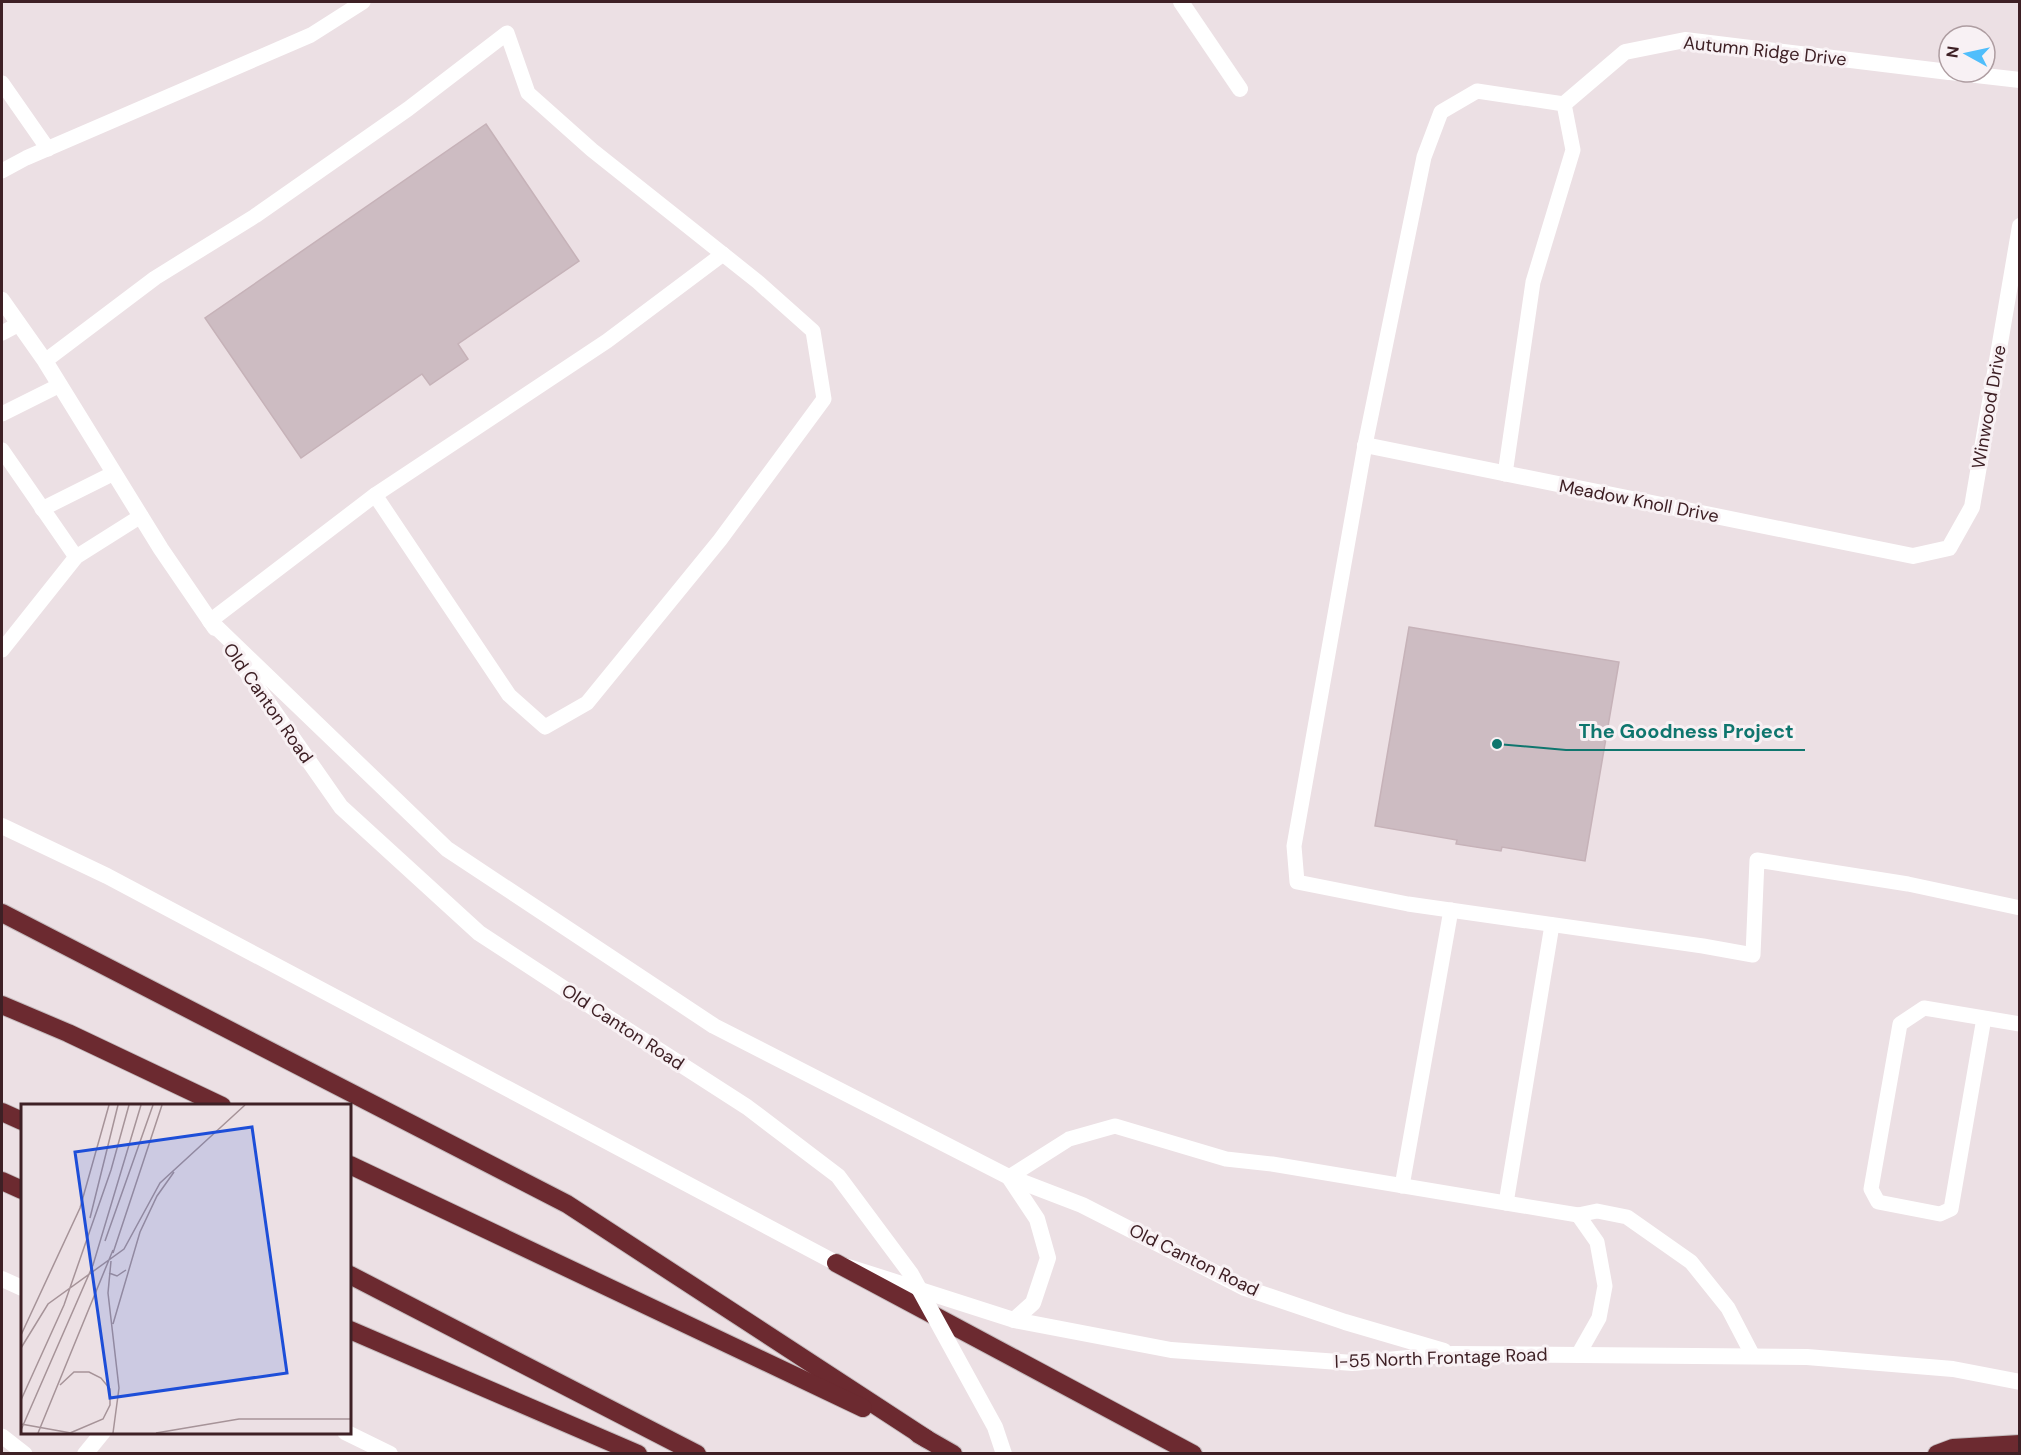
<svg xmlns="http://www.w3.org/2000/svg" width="2021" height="1455" font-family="'DM Sans',sans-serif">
<rect width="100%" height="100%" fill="#ece0e4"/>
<!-- building -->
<g fill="#cdbcc2" stroke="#c6b2b8" stroke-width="1.5">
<polygon points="486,124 579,261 458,344 468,359 430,385 422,374 301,458 205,318"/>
<polygon points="1409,627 1619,662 1585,861 1502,847 1501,851 1456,844 1457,840 1375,826"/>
</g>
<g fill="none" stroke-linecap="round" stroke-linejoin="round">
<!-- motorway casing -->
<g stroke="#c5bcbe" stroke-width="20">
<g id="motorway">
<polyline points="2,913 567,1204 927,1439"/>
<polyline points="2,1005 68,1033 222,1106"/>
<polyline points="2,1112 22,1121"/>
<polyline points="350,1165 863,1408"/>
<polyline points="2,1181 22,1190"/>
<polyline points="836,1263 1193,1454"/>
<polyline points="350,1275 697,1454"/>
<polyline points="350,1330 638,1454"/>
<polyline points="918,1434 953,1454"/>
<polyline points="1937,1454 1953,1448 2020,1444"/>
</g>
</g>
<!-- service -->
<g stroke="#fff" stroke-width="15">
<polyline points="2,83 48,149"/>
<polyline points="2,171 26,158 311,35 363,2"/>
<polyline points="2,333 19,324"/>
<polyline points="45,361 155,278 255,216 408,109 507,33 528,93 592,150 758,282 813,331 824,399 720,540 587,703 545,727 509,695 375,495"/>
<polyline points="2,414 60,385"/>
<polyline points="2,450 76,557"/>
<polyline points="1505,474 1533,282 1573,150 1564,104 1477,91 1441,112 1424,157 1365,445 1294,846 1297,882 1408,904 1703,946 1753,955 1757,860 1908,884 2020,908"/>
<polyline points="42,509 114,473"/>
<polyline points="210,621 375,495 607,341 723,254"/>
<polyline points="2,650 76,557 141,516"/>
<polyline points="1984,1018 1951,1209 1940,1214 1878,1202 1871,1189 1900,1024 1924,1008 2020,1024"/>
<polyline points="1009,1177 1069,1139 1115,1126 1226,1159 1272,1164 1578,1215 1597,1211 1627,1217 1691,1262 1728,1308 1753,1356"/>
<polyline points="1402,1186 1451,910"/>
<polyline points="1506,1203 1552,925"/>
<polyline points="1578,1355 1599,1318 1605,1286 1597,1242 1578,1215"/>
<polyline points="2,1436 25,1454"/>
</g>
<!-- minor -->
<g stroke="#fff" stroke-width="16">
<polyline points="1181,2 1240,89"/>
<polyline points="1950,72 2020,80"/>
<polyline points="1564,104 1625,52 1685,40 1949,72"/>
<polyline points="1365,445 1913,556 1949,548 1972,507 2020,226"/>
<polyline points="85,1454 103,1432"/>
</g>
<!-- tertiary -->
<g stroke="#fff" stroke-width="16">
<polyline points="2,300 45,361 161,549 215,628"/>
<polyline points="210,621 447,849 714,1026 1009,1177 1082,1205 1245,1288 1345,1322 1444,1351"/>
<polyline points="234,654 341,807 479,933 615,1022"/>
<polyline points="2,826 107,876 836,1263 1014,1320 1171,1350 1353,1363 1453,1354 1807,1357 1953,1369 2020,1382"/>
<polyline points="1009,1177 1037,1219 1048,1258 1033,1303 1014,1320"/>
<polyline points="2,1279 22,1288"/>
<polyline points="345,1432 390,1454"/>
</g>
<!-- motorway -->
<use href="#motorway" stroke="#6c2a30" stroke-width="18"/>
<!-- tertiary-bridge -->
<polyline stroke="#fff" stroke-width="16" points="615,1022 747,1107 838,1176 911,1274 995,1427 1004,1454"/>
</g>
<g text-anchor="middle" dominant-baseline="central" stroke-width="6" stroke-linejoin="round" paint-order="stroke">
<!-- street labels -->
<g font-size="18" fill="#3e2025" stroke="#f8f1f4">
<text transform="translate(1765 51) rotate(6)">Autumn Ridge Drive</text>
<text transform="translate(1989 407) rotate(-80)">Winwood Drive</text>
<text transform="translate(1639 501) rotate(11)">Meadow Knoll Drive</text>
<text transform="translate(268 703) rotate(55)">Old Canton Road</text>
<text transform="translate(623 1027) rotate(33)">Old Canton Road</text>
<text transform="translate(1194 1260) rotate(26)">Old Canton Road</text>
<text transform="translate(1441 1358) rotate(-2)">I-55 North Frontage Road</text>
</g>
</g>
<!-- overview -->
<g transform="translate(21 1104)">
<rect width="330" height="330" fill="#ece0e4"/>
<path fill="none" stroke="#a69398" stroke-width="1.5" d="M69,114l28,-113M84,137l48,-136M92,149l49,-148M90,157l-3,32 11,95 -6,45M88,169l8,3 9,-6M92,220l27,-92 17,-36 17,-24M0,231l59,-127 29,-103M0,244l27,-44 76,-55 36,-66 85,-78M39,281l14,-13h15l12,6 9,11v16l-7,14 -33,14M0,296l43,-95 47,-135 18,-65M0,320l50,9M0,326l72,-165 48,-160M17,329l75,-183M135,329l83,-14h112"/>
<path fill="#1d4ed8" fill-opacity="0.15" stroke="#1d4ed8" stroke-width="3" d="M231,23l35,246 -177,25 -35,-246z"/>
<rect width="330" height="330" fill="none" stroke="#3e2025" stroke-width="3"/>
</g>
<!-- callouts -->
<path fill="none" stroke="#0f766e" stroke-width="2" d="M1497 744L1566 750H1805"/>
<circle fill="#0f766e" stroke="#f8f1f4" stroke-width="2" cx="1497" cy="744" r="6"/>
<g font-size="20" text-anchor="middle" font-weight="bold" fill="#0f766e" stroke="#f8f1f4" stroke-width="6" stroke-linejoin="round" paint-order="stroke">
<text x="1686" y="738">The Goodness Project</text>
</g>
<!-- border -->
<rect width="2021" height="1455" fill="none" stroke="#3e2025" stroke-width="6"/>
<!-- north arrow -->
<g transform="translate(1967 54) rotate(278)"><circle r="28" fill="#f8f1f4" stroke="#ae9da1" stroke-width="1.5"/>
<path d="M0-4.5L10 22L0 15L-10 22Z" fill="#50befb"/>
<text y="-9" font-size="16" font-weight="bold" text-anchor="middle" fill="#3e2025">N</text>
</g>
</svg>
